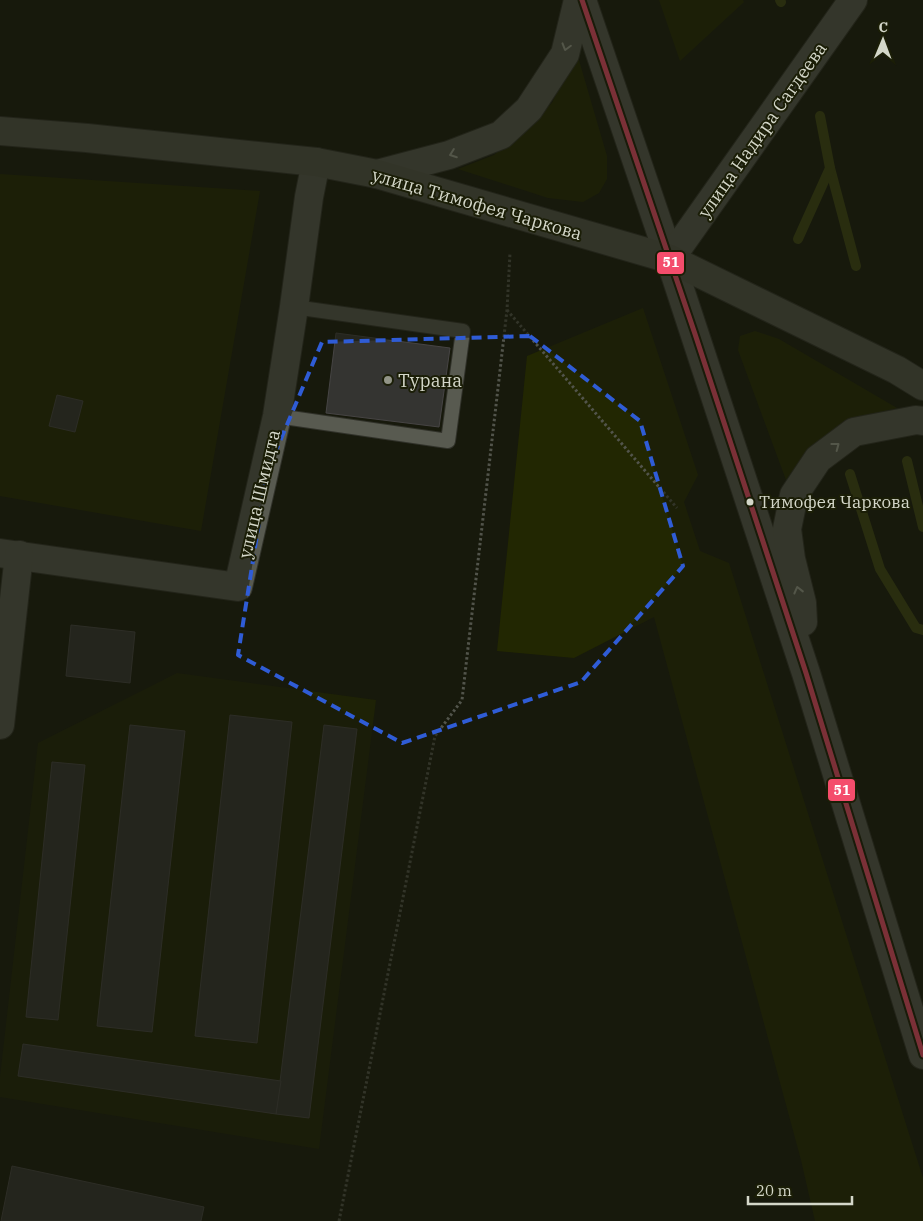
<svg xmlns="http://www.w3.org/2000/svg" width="923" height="1221" font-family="'IBM Plex Serif',serif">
<rect width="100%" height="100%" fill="#17190c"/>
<!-- built -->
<polygon fill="#1e2206" points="177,673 376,700 319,1149 0,1097 0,1077 38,743"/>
<!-- green -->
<g fill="#222702">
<polygon points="659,0 743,0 744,2 680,61"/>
<polygon points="576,50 607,156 607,179 599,193 583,202 548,198 458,169 494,155 552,103"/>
<polygon points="0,174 260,191 201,531 0,496"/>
<polygon points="643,308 698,475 684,502 700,551 729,563 923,1178 923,1221 815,1221 801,1160 654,617 574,658 497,651 527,356"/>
<polygon points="755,331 779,339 897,408 843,422 807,452 786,480 738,350 740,336"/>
</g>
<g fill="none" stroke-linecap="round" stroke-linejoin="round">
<!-- stream -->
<g stroke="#3e4513" stroke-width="10">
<polyline points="780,0 781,2"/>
<polyline points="830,168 856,266"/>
<polyline points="798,239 830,168 820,116"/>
<polyline points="907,461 923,527"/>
<polyline points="850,474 880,569 916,628 923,630"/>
</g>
</g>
<!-- building -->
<g fill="#343431" stroke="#464444">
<polygon points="336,333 450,348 439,427 326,413"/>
<polygon points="57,395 83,401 75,432 49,426"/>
<polygon points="71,625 135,632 130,683 66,676"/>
<polygon points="230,715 292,722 257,1043 195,1036"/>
<polygon points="130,725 185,731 152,1032 97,1026"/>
<polygon points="324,725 357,729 309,1118 276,1114"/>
<polygon points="52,762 85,765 58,1020 26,1017"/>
<polygon points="23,1044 281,1081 276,1114 18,1076"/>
<polygon points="12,1166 204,1207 201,1221 1,1221"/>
</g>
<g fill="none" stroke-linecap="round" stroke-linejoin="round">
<!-- service casing -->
<g stroke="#31322a" stroke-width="16">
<polyline id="service" points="277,416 448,441 463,331 294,307"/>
</g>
<!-- minor casing -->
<g stroke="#31322a" stroke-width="30">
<g id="minor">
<polyline points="582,0 670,259"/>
<polyline points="377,174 449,155 501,135 529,109 565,54 578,0"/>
<polyline points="670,259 853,0"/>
<polyline points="0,553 238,587 277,416 294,307 309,197 316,162"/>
<polyline points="0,725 19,555"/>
</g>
</g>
<!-- tertiary casing -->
<g stroke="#31322a" stroke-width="30">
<g id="tertiary">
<polyline points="670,259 806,673 923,1055"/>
<polyline points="803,622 802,603 791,559 787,529 794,495 818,459 854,432 916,420 923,421"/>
</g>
</g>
<!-- secondary casing -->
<g stroke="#31322a" stroke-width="30">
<polyline id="secondary" points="0,131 87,138 316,162 377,174 670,259 897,370 923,386"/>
</g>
<!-- path -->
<g stroke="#52544b" stroke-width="3" stroke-dasharray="2.5 2.5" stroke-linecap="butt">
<polyline points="507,310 677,508"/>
<polyline points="339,1221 435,736 462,700 507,310 510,253"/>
</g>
<!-- service -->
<use href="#service" stroke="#585a50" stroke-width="14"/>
<!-- minor -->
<use href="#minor" stroke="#585a50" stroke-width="28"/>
<!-- tertiary -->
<use href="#tertiary" stroke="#585a50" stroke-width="28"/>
<!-- secondary -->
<use href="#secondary" stroke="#53554a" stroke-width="28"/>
<!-- bus-1 casing -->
<g stroke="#1b1e07" stroke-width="9">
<polyline id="bus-1" points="582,0 695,334 806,673 923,1055"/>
</g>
<!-- bus-1 -->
<use href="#bus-1" stroke="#f44d6c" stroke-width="5"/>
</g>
<!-- one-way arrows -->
<defs><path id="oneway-chevron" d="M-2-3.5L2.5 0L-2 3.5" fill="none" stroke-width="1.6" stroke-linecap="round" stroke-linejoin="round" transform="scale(1.25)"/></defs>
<g stroke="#9c9f93">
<use href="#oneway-chevron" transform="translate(566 47) rotate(106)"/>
<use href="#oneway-chevron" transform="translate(453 154) rotate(160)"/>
<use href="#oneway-chevron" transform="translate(836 446) rotate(-37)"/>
<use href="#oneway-chevron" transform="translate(798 590) rotate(-104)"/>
</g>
<!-- marked area -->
<path d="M0 0H923V1221H0ZM530,336l110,85 43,145 -102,116 -179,61 -164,-88 29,-183 55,-130z" fill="#17190c" fill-opacity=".55" fill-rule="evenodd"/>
<path fill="none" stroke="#2f5cd6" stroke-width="4" stroke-dasharray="10 6" stroke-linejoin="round" d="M530,336l110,85 43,145 -102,116 -179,61 -164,-88 29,-183 55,-130z"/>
<!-- markers -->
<circle fill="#929487" stroke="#1b1e07" stroke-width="2" cx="388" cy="380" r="5"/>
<circle fill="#d4d7c9" stroke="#1b1e07" stroke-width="2" cx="750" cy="502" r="4.5"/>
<g text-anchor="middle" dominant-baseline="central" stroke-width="4" stroke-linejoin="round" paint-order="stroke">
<!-- bus labels -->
<g font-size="17" fill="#d4d7c9" stroke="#1b1e07" text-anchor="start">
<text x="759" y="502">Тимофея Чаркова</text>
</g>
<!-- street labels -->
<g font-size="18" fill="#d4d7c9" stroke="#1b1e07">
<text transform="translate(762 130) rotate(-55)">улица Надира Сагдеева</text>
<text transform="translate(477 204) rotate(16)">улица Тимофея Чаркова</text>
<text transform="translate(259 494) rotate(-77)">улица Шмидта</text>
</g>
<!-- poi labels -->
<g font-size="18" fill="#d4d7c9" stroke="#1b1e07" text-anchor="start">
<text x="398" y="380">Турана</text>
</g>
</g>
<g stroke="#1b1e07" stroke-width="2">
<rect x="656" y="251" width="29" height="24" rx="5" fill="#f44d6c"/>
<rect x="827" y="778" width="29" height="24" rx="5" fill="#f44d6c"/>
</g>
<g font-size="14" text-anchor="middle" font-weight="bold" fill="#fff">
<text x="671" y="267">51</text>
<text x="842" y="795">51</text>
</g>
<!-- north arrow -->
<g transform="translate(883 40) rotate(1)" stroke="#1b1e07" stroke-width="4" paint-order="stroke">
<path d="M0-4L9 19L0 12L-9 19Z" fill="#d4d7c9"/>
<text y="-8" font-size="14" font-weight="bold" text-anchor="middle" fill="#d4d7c9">С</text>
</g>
<!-- scale -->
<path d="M748 1196v8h104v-8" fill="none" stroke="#d4d7c9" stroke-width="2.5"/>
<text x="756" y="1196" font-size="15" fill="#d4d7c9" stroke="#1b1e07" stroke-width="4" paint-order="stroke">20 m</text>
</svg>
